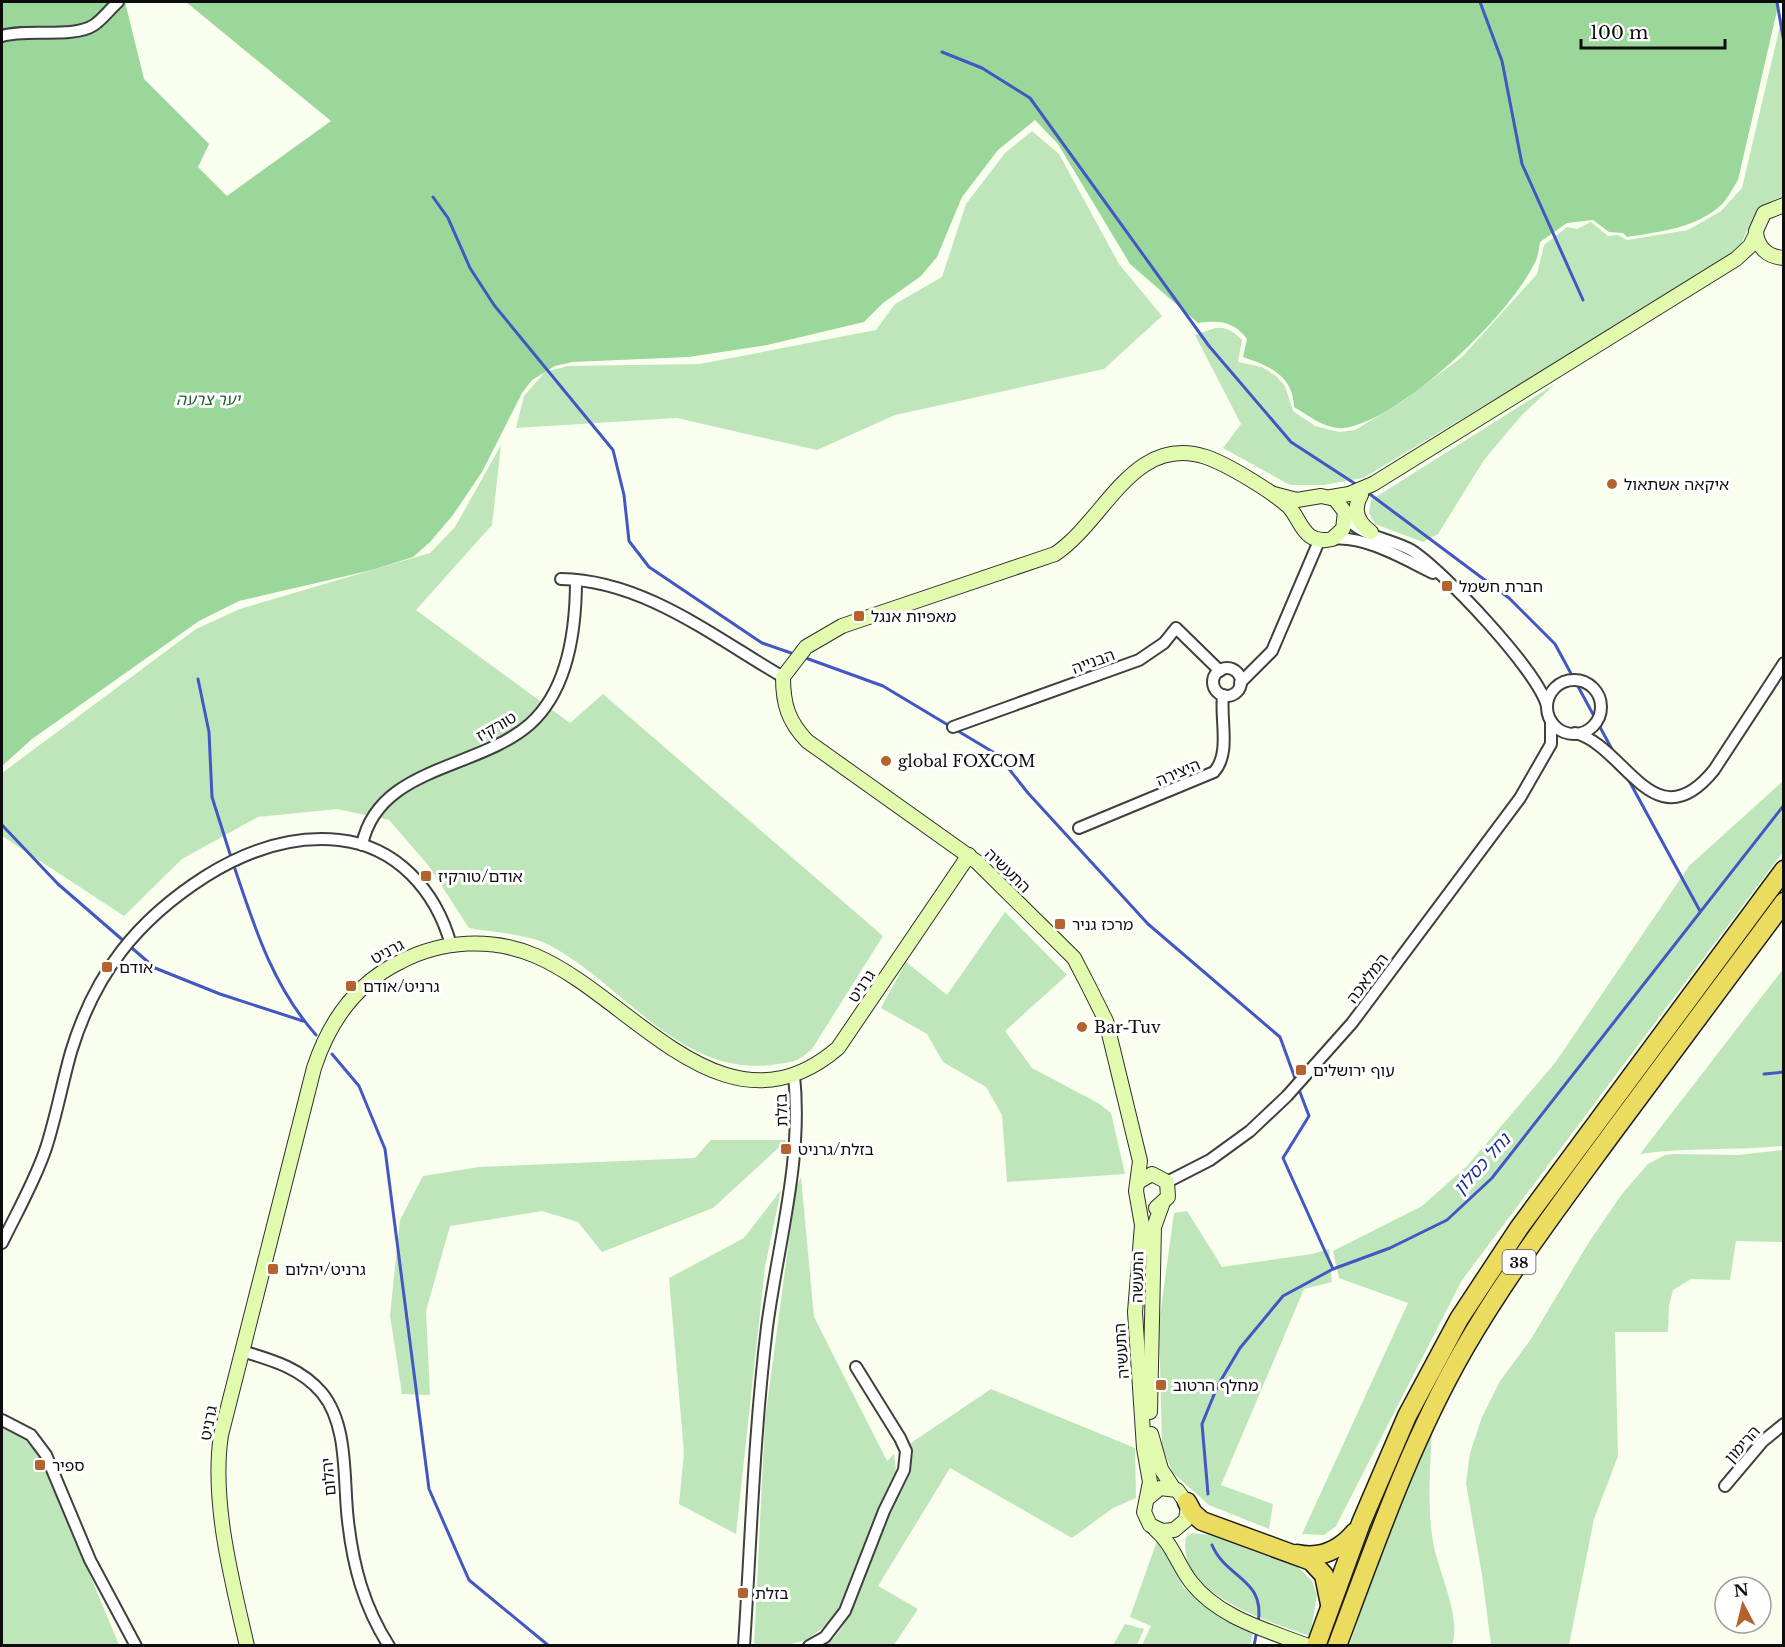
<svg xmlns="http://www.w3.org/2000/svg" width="1785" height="1647" font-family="'Libre Baskerville','Noto Sans Hebrew',serif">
<rect width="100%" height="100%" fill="#fafeef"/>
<!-- green -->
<g fill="#bee6ba">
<path d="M1783,13v183c-28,10 -35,31 -45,57l-375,225 -39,7h-34l-67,-37 18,-24 -46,-89c23,-8 28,-13 47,5l-4,22 24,5 14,9 9,10 8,25 22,15 24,6 16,-2 48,-29 59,-44 75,-83 7,-29 23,-18 10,2 14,-7 17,14 10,-1 9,5 61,-10 33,-19 21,-23z"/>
<polygon points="1032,131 1059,154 1119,264 1162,316 1104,369 895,415 817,450 677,418 516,428 524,396 545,372 568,366 700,364 876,330 895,304 942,277 966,204 1005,153"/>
<polygon points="1555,384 1521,416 1484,460 1438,534 1423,542 1375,524 1369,513 1371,500"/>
<path d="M501,445l-9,80 -76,85 154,113 33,-29 280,242 -71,113c-15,14 -21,13 -41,16 -94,11 -150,-85 -226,-122 -20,-9 -54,-11 -76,-15l-41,-63 -39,-45 -52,-11 -79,8 -76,42 -58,57 -122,-80v-63l194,-144 44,-20 190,-56 25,-26z"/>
<polygon points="1783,781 1783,852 1462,1280 1336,1526 1324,1535 1302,1534 1408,1303 1339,1278 1333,1251 1422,1206 1467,1166 1555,1063 1689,866"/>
<polygon points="1005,912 1067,975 1005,1031 1032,1068 1098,1103 1111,1113 1125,1174 1007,1182 1002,1115 986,1087 943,1062 927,1034 881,1008 906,962 947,995"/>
<path d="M1783,969v177c-48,5 -95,1 -143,8z"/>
<polygon points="711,1140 787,1140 713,1208 602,1252 578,1222 542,1211 450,1226 426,1311 430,1395 402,1394 390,1315 400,1220 423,1176 479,1167 695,1158"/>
<polygon points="1783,1150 1783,1242 1736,1241 1730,1280 1691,1279 1673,1290 1669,1306 1668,1332 1615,1332 1618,1456 1594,1519 1569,1645 1491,1645 1482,1575 1466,1483 1470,1453 1482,1417 1500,1381 1531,1339 1589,1242 1622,1194 1648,1164 1665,1155 1674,1154 1738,1155"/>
<polygon points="801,1177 814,1317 887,1461 894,1454 896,1470 875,1515 834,1620 806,1640 788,1645 754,1646 765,1420 796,1188"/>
<polygon points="781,1190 765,1267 736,1534 679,1504 684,1453 669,1278 744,1238"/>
<polygon points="1187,1211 1222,1267 1312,1254 1329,1249 1332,1282 1304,1289 1221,1485 1273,1504 1269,1529 1209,1505 1173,1473 1162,1446 1159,1323 1174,1213"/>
<polygon points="991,1389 1135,1448 1136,1498 1113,1508 1072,1538 950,1468 878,1586 918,1609 894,1645 820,1646 834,1638 843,1626 886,1517 902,1488 913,1456 911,1443"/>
<polygon points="2,1429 17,1431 41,1457 119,1645 2,1646"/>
<path d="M1432,1431c-2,37 -5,74 1,111 5,29 29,76 19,103l-103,1 50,-144z"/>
<path d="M1192,1533l19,2 88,33 13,13 5,14 -7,41c-40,-14 -135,-42 -124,-99z"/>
<polygon points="1158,1538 1183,1587 1221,1617 1253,1633 1250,1645 1142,1645 1151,1626 1130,1617"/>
<polygon points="1125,1624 1144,1629 1137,1645 1113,1645"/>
</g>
<!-- forest -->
<path fill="#9bd69b" d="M2,2h123l19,77 65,65 -11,23 29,29 104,-75 -145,-119h1593l-41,178c-5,8 -10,18 -16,24 -24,24 -64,28 -95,33l-4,-4 -14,-1 -16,-12 -26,3 -27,19c-1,7 -2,16 -6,22 -25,52 -133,156 -190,164 -18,2 -36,-13 -50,-21 -1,-32 -25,-41 -51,-50l4,-18c-13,-18 -28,-19 -49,-16l-68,-59 -72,-120 -23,-24 -37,30 -36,47 -25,60 -16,19 -38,27 -19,19 -97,23 -78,12 -117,5 -17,4 -23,14 -10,13 -40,79 -29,43 -23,27 -17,15 -41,13 -133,31 -40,20 -167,118 -30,27z"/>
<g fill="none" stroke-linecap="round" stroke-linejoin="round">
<!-- stream -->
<g stroke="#4257c4" stroke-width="3">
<polyline points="1480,2 1502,61 1522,164 1583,300"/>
<polyline points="1777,2 1784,43"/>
<polyline points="942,52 982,68 1030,98 1209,346 1291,442 1357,485"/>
<polyline points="433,197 448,218 470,268 494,305 613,450 624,495 629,541 649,567 762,643 794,654"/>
<polyline points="1367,492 1509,598 1555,644 1614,753"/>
<polyline points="803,657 883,686 998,755 1028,793 1148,924 1280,1037 1296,1081"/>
<polyline points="198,679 209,732 212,797 230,854"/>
<polyline points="1627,777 1700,911"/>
<polyline points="2,825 58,884 155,968 220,994 303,1021"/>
<path d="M235,869c20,60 38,117 81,166"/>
<polyline points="332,1054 359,1086 385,1149 429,1489 469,1580 549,1646"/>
<polyline points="1764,1074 1784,1072"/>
<polyline points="1298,1087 1309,1116 1283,1158 1333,1269"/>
<polyline points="1208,1494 1202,1424 1218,1385 1240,1348 1283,1296 1333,1269 1390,1248 1447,1220 1492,1178 1784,805"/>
<path d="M1212,1545c15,35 54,33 46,79"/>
<polyline points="1254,1646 1257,1630"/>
</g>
<!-- street casing -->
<g stroke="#404040" stroke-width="14">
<g id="street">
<path d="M2,36c25,-8 71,3 92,-11 9,-6 16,-16 24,-23"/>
<path d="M1346,517c13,19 46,22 65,33 32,20 127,121 136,156"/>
<path d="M1332,539c33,-4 72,20 101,34"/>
<path d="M561,579c82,1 153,58 222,98"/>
<circle cx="1227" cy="682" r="14"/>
<circle cx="1574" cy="707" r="27"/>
<polyline points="1240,683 1272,651 1319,541"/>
<polyline points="953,727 1139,660 1164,643 1176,628 1220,671"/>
<path d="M1575,733c50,12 79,111 139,37l70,-107"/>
<path d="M1079,828l135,-56c17,-19 6,-52 9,-77"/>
<path d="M362,845c16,-79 116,-75 168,-121 39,-35 46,-95 46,-144"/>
<polyline points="1167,1182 1210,1160 1250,1131 1287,1096 1352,1023 1520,798 1551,744 1551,721"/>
<path d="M2,1243c15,-31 33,-62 44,-95 10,-31 16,-64 25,-96 24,-79 66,-132 135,-176 40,-25 85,-41 133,-36 58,6 97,51 112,105"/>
<path d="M242,1351c30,9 59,17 80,42 27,33 21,88 26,128 5,45 16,86 41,125"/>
<polyline points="2,1420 31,1435 46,1455 90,1560 136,1646"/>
<polyline points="1725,1486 1763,1441 1784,1424"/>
<path d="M744,1646c7,-106 10,-213 23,-319 11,-84 36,-166 27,-252"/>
<polyline points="809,1646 825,1637 845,1611 884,1511 904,1470 906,1451 900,1438 856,1367"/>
</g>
</g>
<!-- secondary casing -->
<g stroke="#2f2f2f" stroke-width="16">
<g id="secondary">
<path d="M1784,205l-20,8 -8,18c1,16 11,26 28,27"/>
<path d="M1361,495c-9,15 -3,28 10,37"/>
<polyline points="1331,497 1349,494 1373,484 1736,259 1750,246 1756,234"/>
<polyline points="1138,1182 1152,1174 1167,1182 1168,1197 1156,1208"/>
<polyline points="1150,1412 1154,1227 1162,1205"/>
<polyline points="1151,1434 1161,1469 1174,1489"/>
<path d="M1147,1499l13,-11 17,2 11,15 -2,15 -12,10 -12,1 -12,-6 -6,-13 6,-30 -6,-34 -9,-136 7,-87 -6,-34 4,-30 -34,-140 -18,-36 -14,-27 -97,-96 -170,-121c-19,-20 -24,-37 -24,-64l23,-30 36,-21 213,-72c50,-33 78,-121 151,-97 21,7 67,35 83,50 8,8 11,22 21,29 7,5 14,5 22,3l11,-10 2,-17 -10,-13 -14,-3 -24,4 -23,-6"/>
<path d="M1155,1529c17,14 23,36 36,53 28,36 76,48 117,64"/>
<path d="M247,1646c-15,-65 -36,-145 -26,-211l93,-367c15,-46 41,-84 86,-106 42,-22 92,-25 136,-6 96,41 189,189 302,92l131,-193"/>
</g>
</g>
<!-- highway casing -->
<g stroke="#1e1e1e" stroke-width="21">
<g id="highway">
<polyline points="1187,1502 1193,1513 1202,1521 1311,1561 1324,1575 1330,1604"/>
<path d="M1297,1554c23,5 43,-4 58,-22"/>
<polyline points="1316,1646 1361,1523 1407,1416 1459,1319 1519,1228 1784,870"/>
<path d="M1337,1646c38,-101 73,-203 127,-297 44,-76 97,-146 149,-217 57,-76 114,-153 171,-230"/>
</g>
</g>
<!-- street -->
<use href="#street" stroke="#fff" stroke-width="10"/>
<!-- secondary -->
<use href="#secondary" stroke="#e1faae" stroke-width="14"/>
<!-- highway -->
<use href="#highway" stroke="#ebdc60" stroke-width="18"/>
</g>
<!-- markers -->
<g fill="#b4632e" stroke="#fff" stroke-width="2">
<circle cx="1612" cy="484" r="6"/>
<rect x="1441" y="580" width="12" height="12" rx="3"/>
<rect x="853" y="610" width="12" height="12" rx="3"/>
<circle cx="886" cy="761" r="6"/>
<rect x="420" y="870" width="12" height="12" rx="3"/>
<rect x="1054" y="918" width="12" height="12" rx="3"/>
<rect x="101" y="961" width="12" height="12" rx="3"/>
<rect x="345" y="980" width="12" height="12" rx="3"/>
<circle cx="1082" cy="1027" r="6"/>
<rect x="1295" y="1064" width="12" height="12" rx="3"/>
<rect x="780" y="1143" width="12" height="12" rx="3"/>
<rect x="267" y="1263" width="12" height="12" rx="3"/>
<rect x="1155" y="1379" width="12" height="12" rx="3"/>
<rect x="34" y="1459" width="12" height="12" rx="3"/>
<rect x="737" y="1587" width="12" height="12" rx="3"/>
</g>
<g text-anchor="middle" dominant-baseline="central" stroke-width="6" stroke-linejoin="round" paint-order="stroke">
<!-- shield labels -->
<rect fill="#fff" stroke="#565656" stroke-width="1.5" x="1502.5" y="1250" width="33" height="24" rx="4.5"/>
<g font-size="15" font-weight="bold" fill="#0d0d0d">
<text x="1519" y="1262">38</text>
</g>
<!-- park labels -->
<g font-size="16" font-style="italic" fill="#226130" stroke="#fff">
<text x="208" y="399">יער צרעה</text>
</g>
<!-- poi labels -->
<g font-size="16" fill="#0d0d0d" stroke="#fff" text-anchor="start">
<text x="1624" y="484">איקאה אשתאול</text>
<text x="1459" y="586">חברת חשמל</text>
<text x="871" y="616">מאפיות אנגל</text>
<text x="898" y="761">global FOXCOM</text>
<text x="438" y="876">אודם/טורקיז</text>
<text x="1072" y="924">מרכז גניר</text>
<text x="119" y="967">אודם</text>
<text x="363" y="986">גרניט/אודם</text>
<text x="1094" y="1027">Bar-Tuv</text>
<text x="1313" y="1070">עוף ירושלים</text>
<text x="798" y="1149">בזלת/גרניט</text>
<text x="285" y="1269">גרניט/יהלום</text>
<text x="1173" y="1385">מחלף הרטוב</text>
<text x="52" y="1465">ספיר</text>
<text x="755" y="1593">בזלת</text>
</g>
<!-- street labels -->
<g font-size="16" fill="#0d0d0d" stroke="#fff">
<text transform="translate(1093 661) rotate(-20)">הבנייה</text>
<text transform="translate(496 726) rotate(-30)">טורקיז</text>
<text transform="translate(1178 772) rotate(-23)">היצירה</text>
<text transform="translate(1008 870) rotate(44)">התעשיה</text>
<text transform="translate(387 951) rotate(-28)">גרניט</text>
<text transform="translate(1367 978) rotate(-53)">המלאכה</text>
<text transform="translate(861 986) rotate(-56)">גרניט</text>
<text transform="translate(781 1110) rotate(-92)">בזלת</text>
<text transform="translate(1137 1277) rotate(-89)">התעשה</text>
<text transform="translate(1121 1351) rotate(-94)">התעשיה</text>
<text transform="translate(208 1423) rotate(-79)">גרניט</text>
<text transform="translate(1742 1444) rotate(-48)">הרימון</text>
<text transform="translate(328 1477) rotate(-95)">יהלום</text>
</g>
<!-- water labels -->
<g font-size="18" font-style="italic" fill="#1f2e97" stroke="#fff">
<text transform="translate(1482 1164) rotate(-48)">נחל כסלון</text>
</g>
</g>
<!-- border -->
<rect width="1785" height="1647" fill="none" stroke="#0d0d0d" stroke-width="6"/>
<!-- north arrow -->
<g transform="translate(1743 1605) rotate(353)"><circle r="28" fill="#ffffff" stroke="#9e9e9e" stroke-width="1.5"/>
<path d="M0-4.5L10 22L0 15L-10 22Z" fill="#b4632e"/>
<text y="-9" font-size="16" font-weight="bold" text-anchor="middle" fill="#0d0d0d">N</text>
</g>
<!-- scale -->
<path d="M1581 39v9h144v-9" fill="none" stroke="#0d0d0d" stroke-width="3"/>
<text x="1590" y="39" font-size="18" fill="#0d0d0d" stroke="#ffffff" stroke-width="4.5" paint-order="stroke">100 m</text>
</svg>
